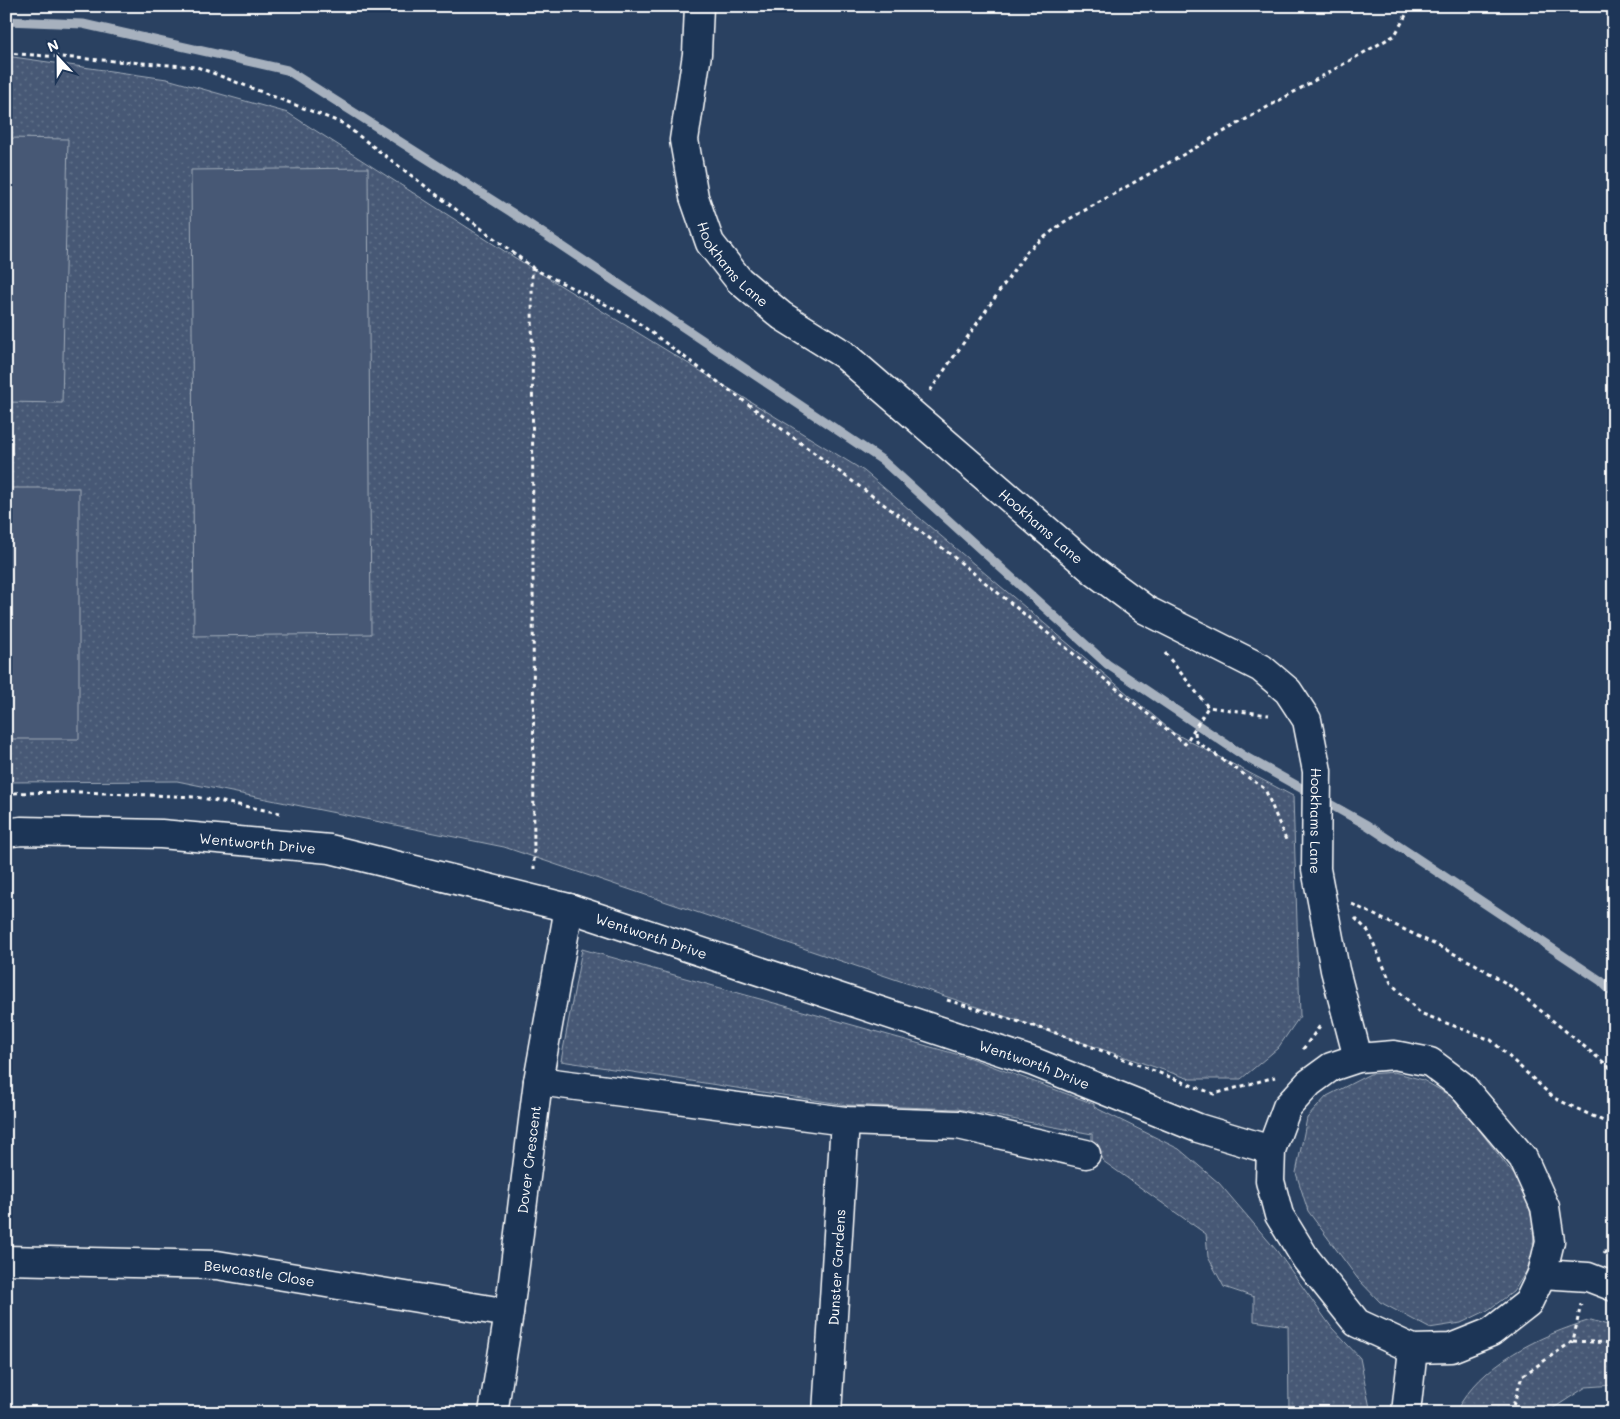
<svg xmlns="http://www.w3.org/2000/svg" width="1620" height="1419" font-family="Mali,sans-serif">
<defs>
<pattern id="grass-dots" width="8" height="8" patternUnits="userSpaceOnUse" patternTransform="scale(1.25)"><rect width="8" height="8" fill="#465975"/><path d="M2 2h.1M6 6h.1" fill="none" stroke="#62728a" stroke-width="1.8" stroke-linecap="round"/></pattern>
</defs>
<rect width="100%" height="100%" fill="#2a4161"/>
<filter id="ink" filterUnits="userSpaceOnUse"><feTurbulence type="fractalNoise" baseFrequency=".02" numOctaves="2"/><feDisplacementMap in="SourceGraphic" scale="10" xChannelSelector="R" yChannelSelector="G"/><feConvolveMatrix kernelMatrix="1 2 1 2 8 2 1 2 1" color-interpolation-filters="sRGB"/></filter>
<g filter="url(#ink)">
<!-- grass -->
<g fill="url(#grass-dots)" stroke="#a2acba">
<polygon points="6,56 167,79 288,113 509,254 864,471 1174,733 1293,796 1300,1016 1278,1048 1241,1079 1190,1079 504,847 177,781 6,782"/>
<polygon points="582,949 970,1058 1094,1104 1094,1107 1179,1149 1219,1183 1277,1251 1332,1328 1360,1358 1371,1413 1289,1413 1288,1326 1254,1321 1254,1297 1224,1287 1208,1257 1206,1234 1103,1161 1092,1141 1092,1134 958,1109 847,1105 561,1061"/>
<polygon points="1394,1072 1423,1080 1449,1095 1466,1113 1519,1181 1528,1203 1534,1227 1533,1253 1526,1272 1513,1292 1488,1310 1461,1323 1429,1328 1380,1302 1358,1279 1308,1211 1296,1173 1307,1118 1327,1096 1370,1074"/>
<path d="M1591,1320l23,7v58l-28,2 -40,26h-91c26,-50 85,-78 136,-93z"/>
</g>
<!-- pitch -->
<g fill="#465975" stroke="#a2acba">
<polygon points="6,138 68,139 62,403 6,402"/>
<polygon points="368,168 371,634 194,636 191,170"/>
<rect x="6" y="488" width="73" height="251"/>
</g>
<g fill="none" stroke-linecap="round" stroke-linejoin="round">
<!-- stream -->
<polyline stroke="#a7b1be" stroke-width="9" points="6,21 83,24 287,70 511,212 882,460 1107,664 1244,756 1367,825 1601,981 1614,994"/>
<!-- minor casing -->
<g stroke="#fff" stroke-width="31">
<g id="minor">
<polyline points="538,1081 845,1121 958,1125 1086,1154"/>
<path id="s1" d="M6,1260l211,5 292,48"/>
<path id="s2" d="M493,1413l16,-100 29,-232 31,-173"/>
<path id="s3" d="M827,1413l18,-292"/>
</g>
</g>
<!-- tertiary casing -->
<g stroke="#fff" stroke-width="31">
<g id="tertiary">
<path id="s4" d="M699,6l-2,48 -13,86 10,57 16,46 29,37 43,36 61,38 252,218 51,38 115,58 27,23 19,29 10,51 -1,98 19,101 23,88"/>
<path id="s5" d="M6,833l15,-2 140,3 169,15 239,59 465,154 164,66 73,22"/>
<polygon points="1394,1055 1430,1062 1462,1086 1523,1158 1545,1207 1550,1241 1542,1274 1528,1303 1491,1332 1451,1348 1413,1349 1357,1323 1306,1259 1279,1215 1270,1181 1271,1150 1287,1107 1309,1083 1331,1067 1358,1058"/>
<polyline points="1542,1274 1588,1277 1614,1287"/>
<polyline points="1406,1413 1413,1349"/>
</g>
</g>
<!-- path -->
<g stroke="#fff" stroke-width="3" stroke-dasharray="4 4" stroke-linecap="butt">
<polyline points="6,53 197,67 342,123 532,267 534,869"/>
<polyline points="532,268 629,316 940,546 1185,744 1208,707"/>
<polyline points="930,391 1028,250 1064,222 1395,35 1411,6"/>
<polyline points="1165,653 1208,707 1269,715"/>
<polyline points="1195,732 1196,741 1265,789 1286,840"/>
<polyline points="6,793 81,792 196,797 280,813"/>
<polyline points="1352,904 1475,964 1512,987 1614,1071"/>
<polyline points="1355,918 1368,931 1391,983 1420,1013 1491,1040 1554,1098 1614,1126"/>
<polyline points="947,1000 1056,1033 1214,1094 1275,1077"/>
<polyline points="1303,1049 1320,1026"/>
<polyline points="1604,1254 1614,1240"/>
<polyline points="1573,1341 1614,1343"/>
<polyline points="1511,1413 1522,1376 1573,1341 1581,1304"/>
</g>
<!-- minor -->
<use href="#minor" stroke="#1d3557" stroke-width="28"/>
<!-- tertiary -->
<use href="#tertiary" stroke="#1d3557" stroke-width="28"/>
</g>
</g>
<g text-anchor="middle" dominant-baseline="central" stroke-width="5" stroke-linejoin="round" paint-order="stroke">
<!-- street labels -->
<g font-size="14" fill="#fff" stroke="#1d3557">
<text stroke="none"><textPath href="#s4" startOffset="272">Hookhams Lane</textPath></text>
<text stroke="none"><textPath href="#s4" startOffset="679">Hookhams Lane</textPath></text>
<text stroke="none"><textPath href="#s4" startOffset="1114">Hookhams Lane</textPath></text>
<text stroke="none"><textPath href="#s5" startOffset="252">Wentworth Drive</textPath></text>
<text stroke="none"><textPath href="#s5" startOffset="658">Wentworth Drive</textPath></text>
<text stroke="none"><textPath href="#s5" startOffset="1062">Wentworth Drive</textPath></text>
<text stroke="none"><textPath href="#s2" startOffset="256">Dover Crescent</textPath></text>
<text stroke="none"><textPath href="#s3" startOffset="146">Dunster Gardens</textPath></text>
<text stroke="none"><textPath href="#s1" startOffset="254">Bewcastle Close</textPath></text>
</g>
</g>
<!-- margin -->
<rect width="1620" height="1419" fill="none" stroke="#1d3557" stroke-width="25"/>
<rect x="12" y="12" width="1595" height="1394" fill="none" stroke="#fff" stroke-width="2" filter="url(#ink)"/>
<!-- north arrow -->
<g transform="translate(58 58) rotate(338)" stroke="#1d3557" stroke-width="4" paint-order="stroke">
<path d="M0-4L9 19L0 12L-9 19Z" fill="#ffffff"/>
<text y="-8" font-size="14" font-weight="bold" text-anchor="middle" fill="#ffffff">N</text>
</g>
</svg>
